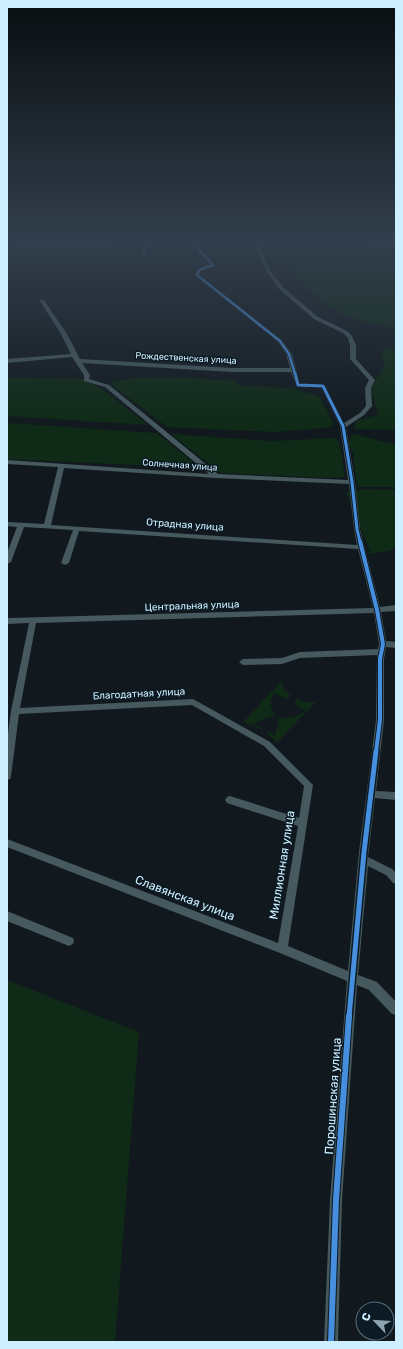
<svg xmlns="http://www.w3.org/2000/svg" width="403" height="1349" font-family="Rubik,sans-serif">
<rect width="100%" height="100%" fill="#11191e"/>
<!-- green -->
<g fill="#0f2a16">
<path d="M378,242l18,1v88c-3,-1 -5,-3 -8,-4 -8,-4 -18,-3 -27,-6 -33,-11 -61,-35 -79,-65l4,-7 6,-2 59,-2z"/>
<polygon points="396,346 396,430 354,429 356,421 378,415 371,388 384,367 381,350"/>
<polygon points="171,377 234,381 241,386 291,388 319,396 334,424 326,428 274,432 167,427 110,384 113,381 141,378"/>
<polygon points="7,378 81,379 102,389 148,425 7,416"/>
<polygon points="7,423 157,433 199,468 7,459"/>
<polygon points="171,434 271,441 337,438 341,451 345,477 328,478 220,473"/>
<polygon points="354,434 396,445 396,487 358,487 354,465 354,455 348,443 349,438"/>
<polygon points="366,489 396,490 396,548 389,551 371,554 346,492"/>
<path d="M282,681l1,7 8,8 -5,3 -12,-6c-5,9 -4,14 1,22l-14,5 -8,4 10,4 -1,1 -19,-7z"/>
<polygon points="296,698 305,702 316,702 277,743 266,732 268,731 275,736 279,718 294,717 306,711 295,704"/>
<polygon points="7,980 139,1032 115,1342 7,1342"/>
</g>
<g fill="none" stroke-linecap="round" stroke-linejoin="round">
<!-- street -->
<g fill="#46595f" fill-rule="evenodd">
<path d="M20,240h4l-2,6 121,-6h33l19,2 -1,-2h4l4,11 13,14 -14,6 -2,4 83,65 10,14 8,30 25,1 19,38 16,-10 6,-7 -1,-18 4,-8 -19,-21v-14l-2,-7 -5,-5 -29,-14 -34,-29 -13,-18 -12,-27 2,-5h4l-2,5 12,27 13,16 34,29 29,14 5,5 4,9v14l19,21 -4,8 1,18 -8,9 -18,12 9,55 5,47 20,78 16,-2v6l-15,1 5,29 10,1v6l-10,-1 -2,12v61l-8,71 20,1v8l-21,-2 -7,59 24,12 4,4v11l-3,-1 -7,-8 -18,-9 -10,109 19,7 19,20v13l-4,-1 -23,-24 -12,-5 -15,215 -4,142h-14l6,-142 17,-219 -67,-28 -273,-106v-8l271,104 20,-117 -71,-23 -2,-3 2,-3 3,-1 69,22 5,-32 -40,-40 -72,-41 -173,9 -8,62 -1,3 -3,1v-39l4,-30 18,-88 -22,1v-6l366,-10 -15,-59 -279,-18 -10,32 -4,2 -4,-2 12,-33 -49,-3 -13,35 -4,2v-11l10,-26 -10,-1v-4l37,2 14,-57 -51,-3v-4l202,14 -104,-87 -21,-6v-6l-12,-18 -65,6v-4l64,-5 -10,-20 -21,-33v-1h4l23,34 13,25 152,9h58l-4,-14 -8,-12 -83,-66 2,-7 13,-4 -12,-13 -2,-7 -24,-3 -25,1v13l-2,1 -2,-1v-13l-124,5 -2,-1zM82,363l150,9h59l5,14 8,2 17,-1 19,39 8,54 -130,-6 -109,-89 -20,-6 1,-4zM64,468l152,10 133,6 5,45 3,16 -306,-20zM374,613l5,31 -1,5 -78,3 -18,6 -39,1 -4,3 4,3 39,-1 18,-6 77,-3 -1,65 -17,132 -11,119 -60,-25 25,-161 -43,-43 -77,-43 -173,9 16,-85z"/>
<polygon points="7,911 73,938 74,941 73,944 69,946 7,921"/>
</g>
<!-- cycleway-far4 casing -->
<g stroke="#0c1a23" stroke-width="4">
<polyline id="cycleway-far4" points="196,240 200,251 213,265 199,270 197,275 280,341 289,354 295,374"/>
</g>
<!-- cycleway-far3 casing -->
<g stroke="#0c1a23" stroke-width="5">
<polyline id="cycleway-far3" points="295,373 298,385 323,386 343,426 352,482 357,529 360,542"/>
</g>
<!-- cycleway-far2 casing -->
<g stroke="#0c1a23" stroke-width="6">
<polyline id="cycleway-far2" points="360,541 377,610 383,644 380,659 380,720 376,752"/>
</g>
<!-- cycleway-far1 casing -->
<g stroke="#0c1a23" stroke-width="8">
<polyline id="cycleway-far1" points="349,1017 364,852 376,751"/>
</g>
<!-- cycleway casing -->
<g stroke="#0c1a23" stroke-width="8">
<polyline id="cycleway" points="331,1342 336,1200 349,1016"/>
</g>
<!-- cycleway-far4 -->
<use href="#cycleway-far4" stroke="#468fdf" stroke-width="2.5"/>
<!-- cycleway-far3 -->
<use href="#cycleway-far3" stroke="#468fdf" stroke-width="3"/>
<!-- cycleway-far2 -->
<use href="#cycleway-far2" stroke="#468fdf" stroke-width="4"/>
<!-- cycleway-far1 -->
<use href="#cycleway-far1" stroke="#468fdf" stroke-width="5"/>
<!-- cycleway -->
<use href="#cycleway" stroke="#468fdf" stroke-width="6"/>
</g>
<!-- sky -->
<linearGradient id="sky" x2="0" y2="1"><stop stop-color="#090e10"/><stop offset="0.56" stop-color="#323e4c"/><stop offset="1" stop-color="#323e4c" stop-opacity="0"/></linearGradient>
<rect width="403" height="429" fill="url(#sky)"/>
<g text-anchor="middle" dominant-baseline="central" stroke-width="3" stroke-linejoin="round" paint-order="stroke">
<!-- far-street labels -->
<g font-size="9" fill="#ceefff" stroke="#0c1a23">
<text transform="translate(186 358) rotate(3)">Рождественская улица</text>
<text transform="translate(180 465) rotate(4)">Солнечная улица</text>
</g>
<!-- street labels -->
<g font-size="10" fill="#ceefff" stroke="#0c1a23">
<text transform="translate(185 525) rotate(4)">Отрадная улица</text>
<text transform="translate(192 606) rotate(-2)">Центральная улица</text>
<text transform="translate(139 694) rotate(-3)">Благодатная улица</text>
</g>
<!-- near-street labels -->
<g font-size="12" fill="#ceefff" stroke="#0c1a23">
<text transform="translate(282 865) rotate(-81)">Миллионная улица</text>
<text transform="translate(185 898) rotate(21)">Славянская улица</text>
<text transform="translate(333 1096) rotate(-86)">Порошинская улица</text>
</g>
</g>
<!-- border -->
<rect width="403" height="1349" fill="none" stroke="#ceefff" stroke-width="16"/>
<!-- north arrow -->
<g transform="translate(375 1321) rotate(295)"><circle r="19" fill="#0c1a23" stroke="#5a6f7b"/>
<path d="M0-3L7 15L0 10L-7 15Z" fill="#8ca4b0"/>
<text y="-6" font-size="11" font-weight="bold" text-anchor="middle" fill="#ceefff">С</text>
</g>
</svg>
